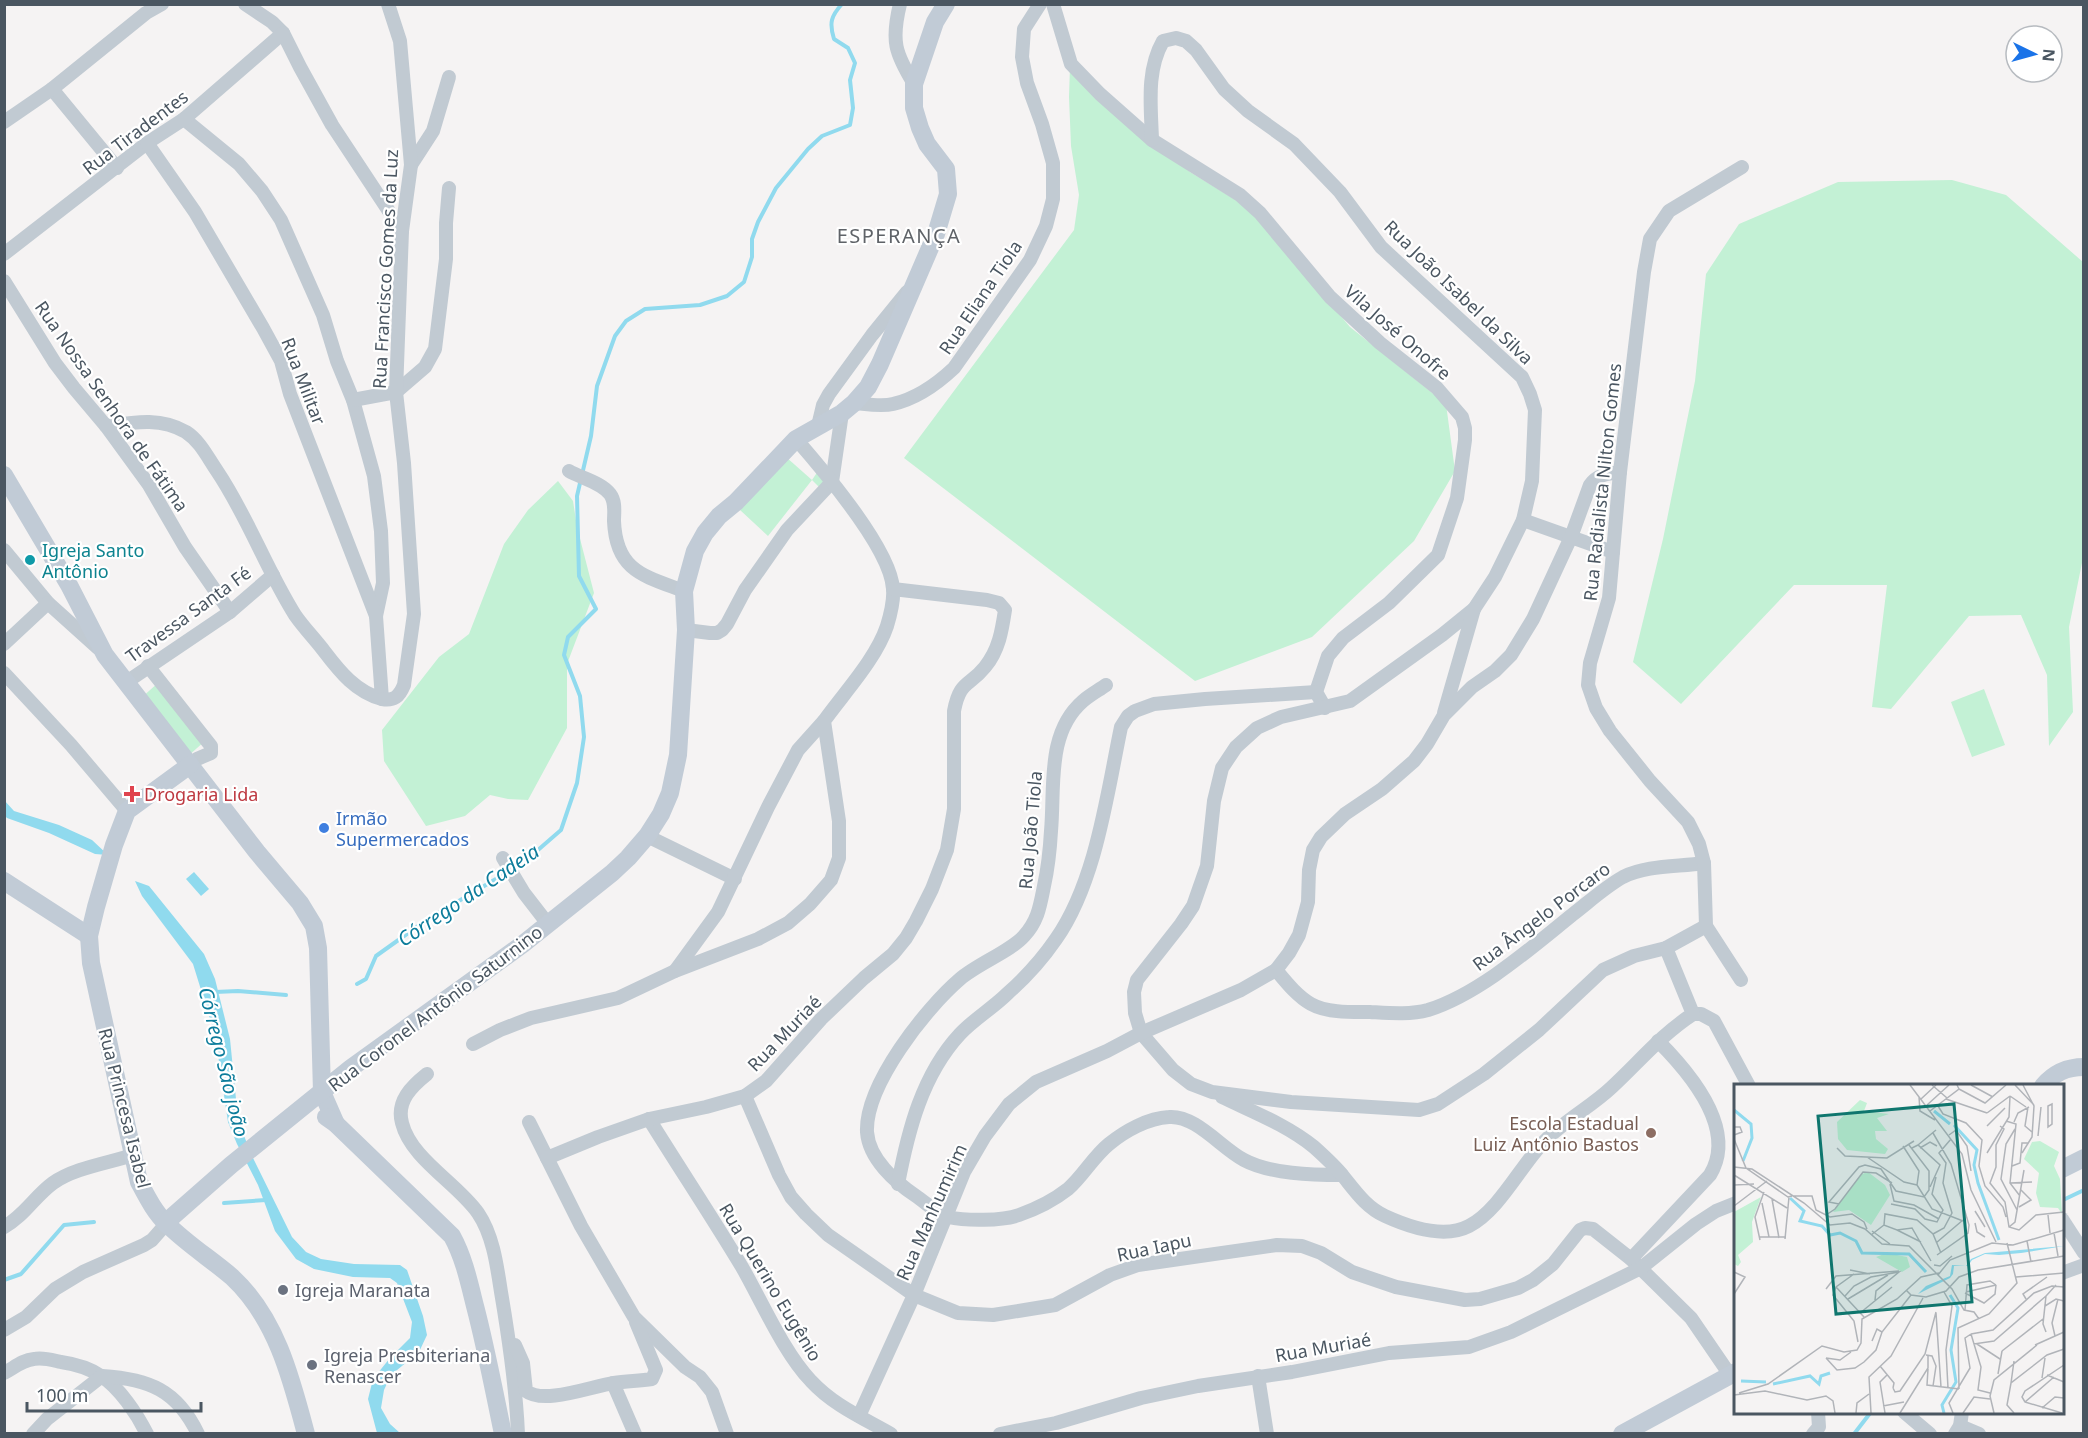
<svg xmlns="http://www.w3.org/2000/svg" width="2088" height="1438" font-family="'Noto Sans',sans-serif">
<rect width="100%" height="100%" fill="#f5f3f3"/>
<!-- green -->
<g fill="#c3f1d5">
<polygon points="1070,66 1114,111 1190,172 1252,210 1350,327 1446,404 1455,471 1414,541 1312,637 1195,681 904,458 1074,230 1079,195 1071,146 1069,97"/>
<polygon points="1952,180 2006,195 2083,262 2084,553 2069,627 2073,712 2049,746 2047,675 2021,615 1969,616 1891,709 1872,707 1887,585 1794,585 1681,704 1633,662 1663,539 1695,381 1706,274 1739,224 1838,182"/>
<polygon points="786,457 812,480 818,471 826,479 820,488 812,480 768,536 740,510"/>
<polygon points="558,481 573,501 577,527 594,593 567,664 567,728 528,800 508,799 490,795 465,816 426,826 384,761 382,730 439,657 469,634 504,544 528,510"/>
<polygon points="158,683 205,741 188,756 141,698"/>
<polygon points="1984,689 2005,745 1972,757 1951,702"/>
</g>
<!-- water -->
<g fill="#90daee">
<polygon points="4,800 14,811 59,825 92,840 108,855 95,854 49,833 7,818 5,816"/>
<polygon points="194,872 209,889 201,896 186,879"/>
<polygon points="135,881 149,886 204,954 215,979 230,1039 237,1109 243,1133 251,1154 292,1237 306,1252 321,1259 354,1264 400,1265 407,1270 423,1316 427,1335 419,1352 391,1375 384,1390 381,1408 390,1424 400,1433 377,1433 368,1399 373,1379 390,1358 410,1338 412,1322 397,1283 390,1278 353,1277 314,1269 296,1259 275,1231 258,1185 237,1144 228,1122 215,1035 193,964 142,896"/>
</g>
<g fill="none" stroke-linecap="round" stroke-linejoin="round">
<!-- stream -->
<g stroke="#90daee" stroke-width="4">
<path d="M357,984l9,-5 10,-23 49,-35 98,-58 38,-33 16,-47 7,-46 -4,-41 -16,-41 4,-18 28,-28 -17,-33 -2,-80 14,-60 6,-50 18,-50 11,-15 19,-12 55,-4 27,-9 17,-14 8,-25v-18l6,-17 18,-34 32,-39 14,-13 28,-11 3,-17 -3,-28 5,-17 -7,-15 -14,-9c-5,-16 -3,-23 8,-35"/>
<polyline points="215,992 238,991 286,995"/>
<polyline points="2063,1200 2084,1190"/>
<polyline points="224,1203 266,1200"/>
<polyline points="4,1280 21,1274 64,1225 94,1222"/>
<polyline points="1854,1434 1871,1412"/>
</g>
<!-- street -->
<g stroke="#c1cad2" stroke-width="14">
<polyline points="245,4 272,22 283,33 300,67 332,125 402,231"/>
<path d="M900,4c-9,37 -5,49 14,80"/>
<polyline points="1053,4 1071,64 1100,94 1152,140 1240,195 1260,213 1330,297 1380,343 1437,388 1462,417 1465,428 1465,440 1457,498 1438,555 1389,603 1343,638 1328,656 1316,692 1325,708"/>
<polyline points="52,89 117,168"/>
<polyline points="184,119 239,164 262,191 281,220 323,315 337,361 353,400 374,476 381,531 383,583 376,616"/>
<polyline points="4,122 52,89 146,13 162,4"/>
<path d="M1152,140c-1,-34 -6,-69 11,-99l13,-3 10,3 10,9 28,39 24,22 46,33 46,48 41,55 141,130 8,17 5,16 -3,71 -9,39 -28,57 -21,32 -32,26 -92,66 -69,16 -24,11 -21,19 -14,21 -8,33 -7,65 -14,40 -12,18 -44,56 -3,12 1,21 6,20 32,37 18,14 21,8 79,10 128,8 19,-6 46,-30 55,-44 64,-60 31,-14 32,-8 40,-22"/>
<polyline points="411,165 433,131 449,77"/>
<polyline points="4,254 147,143 184,119 283,33"/>
<polyline points="4,281 55,363 74,388 106,426 149,485 185,547 230,612"/>
<polyline points="353,400 396,392 425,367 435,349 446,259 446,223 449,188"/>
<path d="M854,403c12,1 27,4 39,1 22,-5 44,-20 61,-36l76,-108 16,-34 7,-27v-36l-11,-39 -15,-41 -5,-26 2,-28 16,-25"/>
<path d="M106,426c28,-4 55,-9 80,6 14,9 22,26 31,39 31,46 49,98 78,144 9,13 20,24 29,36 16,21 32,41 58,48l-6,-83 -86,-222 -9,-33 -18,-33 -68,-116 -48,-69"/>
<polyline points="818,426 823,405 829,394 872,335 907,292"/>
<path d="M569,471c12,7 32,11 41,23 6,8 4,18 4,27 2,50 30,55 70,70"/>
<polyline points="1523,520 1613,552"/>
<polyline points="4,550 48,603 98,648"/>
<polyline points="686,630 710,633 717,633 722,630 727,624 745,590 787,530 832,482 842,413"/>
<polyline points="4,644 48,603"/>
<polyline points="148,666 211,746 211,753 197,759 190,765"/>
<polyline points="4,673 71,745 127,811"/>
<polyline points="125,683 230,612 273,575"/>
<path d="M1106,685c-7,5 -16,10 -23,16 -37,32 -28,86 -32,130 -1,18 -3,37 -7,55 -4,20 -6,35 -20,50 -13,15 -47,28 -64,43 -34,29 -95,106 -93,153 2,27 28,50 49,64 9,6 21,18 32,21 18,4 54,4 71,-2 17,-6 35,-15 49,-26 15,-13 25,-32 41,-45 16,-13 39,-26 60,-27 27,-2 52,31 75,43 26,14 69,15 98,15"/>
<path d="M382,699c12,2 17,-2 22,-14l10,-71 -10,-151 -8,-71 6,-161 9,-66 -11,-124 -12,-37"/>
<polyline points="1444,713 1474,609"/>
<polyline points="647,836 735,879"/>
<polyline points="503,858 524,893 548,924"/>
<path d="M1276,970c10,12 21,26 35,34 16,9 41,8 59,8 18,1 40,3 58,-2 51,-16 103,-62 144,-95 17,-13 33,-28 51,-38 24,-12 55,-10 81,-14"/>
<polyline points="675,971 718,912 768,807 798,750 824,721"/>
<polyline points="1741,980 1706,926 1704,863 1699,844 1688,822 1650,781 1610,731 1596,708 1588,685 1590,663 1609,598 1620,472 1644,272 1650,239 1669,211 1742,167"/>
<polyline points="1693,1014 1701,1014 1714,1021 1749,1086"/>
<path d="M473,1044l27,-14 31,-12 87,-20 57,-27 83,-32 30,-16 22,-19 21,-24 8,-22v-37l-15,-100c20,-28 52,-62 63,-95 3,-10 7,-27 6,-37 -2,-39 -70,-119 -97,-150"/>
<path d="M427,1074c-15,12 -31,27 -25,49 9,36 55,60 76,90 15,22 19,53 23,79 8,47 15,94 17,142"/>
<polyline points="745,1096 779,1175 791,1197 806,1214 828,1235 914,1295 958,1313 993,1315 1055,1305 1110,1275 1138,1265 1277,1245 1302,1246 1321,1253 1352,1272 1396,1287 1465,1300 1480,1299 1518,1288 1533,1280 1553,1264 1580,1230 1585,1228 1593,1229 1631,1259 1691,1318 1730,1375"/>
<path d="M1222,1097c31,15 65,28 92,50 10,9 21,19 29,29 13,16 23,31 42,40 24,11 59,23 84,10 29,-15 50,-57 72,-81 20,-23 49,-37 71,-58 27,-25 50,-53 81,-73l-27,-66"/>
<path d="M649,1119c31,50 63,98 93,148 20,35 42,86 69,114 22,24 52,37 80,53"/>
<polyline points="529,1122 581,1226 634,1317 685,1367 700,1377 712,1392 727,1434"/>
<path d="M547,1158l51,-21 51,-18 57,-12 39,-11 21,-15 55,-62 43,-41 29,-24 13,-16 10,-17 16,-32 15,-39 7,-41v-98c6,-31 15,-24 31,-44 14,-17 17,-37 20,-57l-6,-7 -12,-3 -94,-11"/>
<path d="M898,1184c10,-53 24,-109 62,-150 14,-15 33,-26 48,-41 18,-16 35,-35 48,-54 40,-57 51,-145 65,-212l7,-11 7,-5 19,-7 51,-5 111,-7"/>
<polyline points="2062,1219 2084,1253"/>
<path d="M4,1227c20,-11 31,-31 49,-44 21,-15 55,-20 80,-28"/>
<path d="M1631,1259l79,-84c28,-46 -21,-103 -52,-134"/>
<polyline points="2062,1273 2084,1265"/>
<polyline points="4,1330 26,1317 55,1289 83,1272 144,1245 152,1240 166,1224"/>
<path d="M515,1345l8,18 3,28c18,14 66,-5 88,-8 12,-2 25,-2 38,-4l4,-9 -20,-48"/>
<path d="M4,1373c10,-5 18,-13 30,-14 9,-2 18,1 27,3 14,2 28,6 40,14 18,11 36,38 46,58"/>
<polyline points="1258,1376 1267,1434"/>
<polyline points="613,1383 635,1434"/>
<polyline points="1904,1412 1930,1434"/>
<path d="M859,1416l55,-121 50,-123 21,-36 24,-32 27,-22 71,-31 34,-18 100,-43 35,-20 13,-17 10,-18 9,-33 1,-32 4,-20 8,-13 24,-23 37,-25 32,-28 13,-17 17,-29 28,-28 23,-16 16,-16 22,-36 38,-82 19,-52c8,-11 17,-11 30,-13"/>
<polyline points="1960,1426 1979,1434"/>
<path d="M33,1434l14,-15 55,-43c47,3 75,14 96,58"/>
<polyline points="1000,1434 1056,1423 1141,1398 1198,1386 1292,1372 1389,1353 1469,1347 1511,1332 1641,1268 1696,1224 1716,1211 1736,1203"/>
<polyline points="1813,1434 1819,1427 1818,1412"/>
<polyline points="1955,1434 1960,1426 1962,1412"/>
</g>
<!-- secondary -->
<g stroke="#c1cbd6" stroke-width="18">
<polyline points="4,475 69,585 105,655 257,852 300,903 314,926 318,948 322,1092 336,1124"/>
<path d="M190,765l-63,46 -13,34 -18,62 -7,29 2,27 48,219c8,15 16,31 28,42 20,20 44,35 65,53 44,41 59,100 74,157"/>
<polyline points="4,881 89,936"/>
<path d="M2043,1086c11,-13 23,-19 41,-19"/>
<path d="M326,1117l10,7 116,112c12,22 17,46 23,70 11,42 19,85 28,128"/>
<polyline points="2062,1169 2084,1158"/>
<polyline points="166,1224 173,1216 231,1165 351,1068 523,944 612,873 628,858 647,836 661,814 670,793 678,755 686,630 684,591 695,551 705,533 719,516 736,502 796,439 842,413 854,403 868,387 880,364 936,234 948,194 946,169 927,144 920,128 914,108 914,84 935,22 946,4"/>
<polyline points="1622,1434 1736,1372"/>
</g>
</g>
<!-- markers -->
<circle fill="#0f9aa8" stroke="#fff" stroke-width="2" cx="30" cy="560" r="6"/>
<path fill="#e0444e" stroke="#fff" stroke-width="2" d="M129 785h6v6h6v6h-6v6h-6v-6h-6v-6h6z"/>
<circle fill="#3f7fe0" stroke="#fff" stroke-width="2" cx="324" cy="828" r="6"/>
<circle fill="#8d6e63" stroke="#fff" stroke-width="2" cx="1651" cy="1133" r="6"/>
<g fill="#6b7280" stroke="#fff" stroke-width="2">
<circle cx="283" cy="1290" r="6"/>
<circle cx="312" cy="1365" r="6"/>
</g>
<g text-anchor="middle" dominant-baseline="central" stroke-width="4.5" stroke-linejoin="round" paint-order="stroke">
<!-- street labels -->
<g font-size="18" fill="#4a5661" stroke="#fff">
<text transform="translate(135 132) rotate(-37)">Rua Tiradentes</text>
<text transform="translate(385 269) rotate(-87)">Rua Francisco Gomes da Luz</text>
<text transform="translate(1459 292) rotate(44)">Rua João Isabel da Silva</text>
<text transform="translate(980 297) rotate(-56)">Rua Eliana Tiola</text>
<text transform="translate(1398 332) rotate(41)">Vila José Onofre</text>
<text transform="translate(304 381) rotate(69)">Rua Militar</text>
<text transform="translate(112 406) rotate(55)">Rua Nossa Senhora de Fátima</text>
<text transform="translate(1602 482) rotate(-84)">Rua Radialista Nilton Gomes</text>
<text transform="translate(188 614) rotate(-36)">Travessa Santa Fé</text>
<text transform="translate(1030 830) rotate(-85)">Rua João Tiola</text>
<text transform="translate(1541 916) rotate(-37)">Rua Ângelo Porcaro</text>
<text transform="translate(435 1008) rotate(-37)">Rua Coronel Antônio Saturnino</text>
<text transform="translate(784 1033) rotate(-46)">Rua Muriaé</text>
<text transform="translate(125 1108) rotate(76)">Rua Princesa Isabel</text>
<text transform="translate(931 1212) rotate(-66)">Rua Manhumirim</text>
<text transform="translate(1154 1247) rotate(-12)">Rua Iapu</text>
<text transform="translate(771 1282) rotate(59)">Rua Querino Eugênio</text>
<text transform="translate(1323 1347) rotate(-10)">Rua Muriaé</text>
</g>
<!-- culture labels -->
<g font-size="18" fill="#0d838f" stroke="#fff" text-anchor="start">
<text x="42" y="550">Igreja Santo<tspan x="42" dy="21">Antônio</tspan></text>
</g>
<!-- health labels -->
<g font-size="18" fill="#be3a42" stroke="#fff" text-anchor="start">
<text x="144" y="794">Drogaria Lida</text>
</g>
<!-- shop labels -->
<g font-size="18" fill="#366cbe" stroke="#fff" text-anchor="start">
<text x="336" y="818">Irmão<tspan x="336" dy="21">Supermercados</tspan></text>
</g>
<!-- education labels -->
<g font-size="18" fill="#785e54" stroke="#fff" text-anchor="end">
<text x="1639" y="1123">Escola Estadual<tspan x="1639" dy="21">Luiz Antônio Bastos</tspan></text>
</g>
<!-- worship labels -->
<g font-size="18" fill="#5b616d" stroke="#fff" text-anchor="start">
<text x="295" y="1290">Igreja Maranata</text>
<text x="324" y="1355">Igreja Presbiteriana<tspan x="324" dy="21">Renascer</tspan></text>
</g>
<!-- neighbourhood labels -->
<g font-size="20" letter-spacing="1.5" fill="#5f6368" stroke="#fff">
<text x="899" y="235">ESPERANÇA</text>
</g>
<!-- water labels -->
<g font-size="20" font-style="italic" fill="#0c7c9b" stroke="#fff">
<text transform="translate(468 895) rotate(-34)">Córrego da Cadeia</text>
<text transform="translate(224 1062) rotate(76)">Córrego São joão</text>
</g>
</g>
<!-- overview -->
<g transform="translate(1734 1084)">
<rect width="330" height="330" fill="#f5f3f3"/>
<path d="M126,16l7,3 -3,8 25,3 -12,4 10,13h-12l1,8 12,10 -3,5 -38,-4 -9,-11 -1,-17zM306,57l19,11 -5,14 6,13 2,35 -4,-6 -18,-1 -4,-14 3,-20 -15,-14 8,-17zM134,88l17,13 5,10 -19,30 -22,-15 -16,2 29,-38zM27,113l-9,25 1,20 -15,13 3,7 -3,4 -4,-2v-52zM153,169l20,4 3,10 -8,5 -26,-15z" fill="#c3f1d5"/>
<path d="M330,162l-43,7 -22,2 -14,-1 -13,6 -4,6h-14l-1,8 -3,4 -32,16 8,-8 24,-10 2,-11 14,1 5,-7 14,-6z" fill="#90daee"/>
<path fill="none" stroke="#90daee" stroke-width="3" d="M0,26l17,14 1,14 -9,23M200,27l16,13M220,41l23,25 -3,15 4,18 21,57M56,114l14,13 -4,10 22,5 8,9 10,-2 16,8 6,12 47,1 17,18M7,297l25,1M39,300l37,-8 9,8 2,-8 9,-3M210,329l-2,-8 14,-23 -5,-32 7,-42 -8,-13"/>
<path fill="none" stroke="#b1b4b9" stroke-width="1.5" d="M176,1l52,69 9,36 25,52M198,1l15,13M237,1l22,12M281,1l19,20M225,5l26,14 21,-18M276,12l16,11M185,13l1,14 15,9M187,15l15,-14M212,15l41,14M318,20v20l-4,3v-21zM193,21l22,-20M204,22l5,8 23,9 16,17 -3,26 6,20 18,21 3,10M294,23l-3,19 7,6M196,27l29,-22 -2,-4M253,29l23,-17M272,37l10,3 -6,59 10,13M280,38l4,-9 11,-6M253,42l18,-18M266,42l4,3 -8,16v22l-6,16 15,19 4,25 10,3 17,-15 28,-3M0,43h6l2,5 -8,3M281,45l-9,15 -5,35 16,31M199,49l18,31 18,61 -1,8 -31,22M215,51l7,-5 11,16 4,25M304,52l3,-29M0,55l12,29 42,29 4,-1M184,61l18,-15M169,62l16,25 -2,14M103,64l8,8 42,2 27,-17M178,64l6,-3 22,20 -10,22M186,64l10,-6 7,4M253,69l22,-36 1,-21M288,69l10,-16 2,-31 -11,-21M133,73l37,25 13,3M278,82l8,-3 2,-20h6M0,83l18,2 52,34 26,22 20,-2 15,6 17,15 27,2 43,43 12,21 10,2 5,7M0,91l53,33M276,99l22,-1M156,100l4,17 20,4 25,14M0,101l20,-1M183,101l15,24 31,12M59,112h19l4,14 14,7 22,-3 12,8 3,7M38,115l7,39M28,119l7,34M105,120l-10,-2 30,-35 6,-2 16,4 15,22 28,6 5,-7v-19l-20,-26M157,120l24,5 10,10 12,3 6,-12 -11,-16 4,-17M0,122l33,-25M285,123l12,-7 -10,-10M241,127l10,16M92,131l9,-6 28,-37 13,1 16,10M314,131l2,18M241,139l2,9 8,5M150,141l1,-11 32,6 16,14 8,19M275,143l6,-5 9,-52M163,146l24,12M138,147l18,13M320,149l4,23M199,150l11,-6 8,-15 -9,-30 3,-20 -7,-10 12,-14M137,151l13,-10 13,5 15,-2 19,33M26,153h26M51,155l4,-42M26,156l-5,-23 9,-25M293,157l4,21M202,159l27,-23M200,181l6,1 12,-10M116,186l20,4M0,188l11,5 -11,17M120,190l-18,13 -3,8 21,26 4,21M204,191l12,-15 42,-17 21,2 51,-15M282,193l48,-4M102,203l28,30M92,205l10,-13 63,-5M172,206l5,5 15,2 20,-6 13,-14 19,-7 86,-14M210,208l8,14 -6,44 2,38M232,208l30,-7M231,209l19,10 11,-9 1,-9M111,212l9,-10 17,-9 28,-5 -23,19 -1,9M114,215l40,-24M292,215l-3,-5 24,-17M311,222l11,-7 8,2M231,226l2,-25 23,-4 6,4M126,229l32,-26M202,229l5,74M312,248l-3,-8 3,-28 10,-11M237,250l22,-4 41,-37 18,-7 12,1M237,250l3,10 20,-3 52,-45M321,252l-3,-13 6,-24M138,257l5,-12 5,3M240,260l7,23 -3,23 12,3M243,260l23,15M301,261l29,-13M268,267l41,-32M192,271l6,1 4,10 -3,20M92,274l11,12 18,-2 9,-6 12,-12 6,-18 29,-37M92,274l14,2 11,-8M146,282l14,17 -1,5M194,285l-1,16 32,4M264,290l4,-23M313,291l17,7M308,294l3,-20M277,299l3,-22M159,304l2,4 5,-1 25,-37 11,-42M225,305l-1,-61 31,-14 28,-31 -10,-40M5,309l29,-9 54,-38 22,6 13,-2 4,-7 1,-24 35,-20 24,-22 18,-4M0,311l31,-4 42,9 19,-4 7,5 2,12M291,318l-3,-5 3,-6 39,-26M291,318l29,-25M291,318l37,11M149,322l21,-4M308,324l13,-11 9,1M122,329l1,-10 12,-9M137,329l-2,-36 22,-21 32,-58M151,329l-5,-31 7,-7M166,329l28,-45v-13M219,329l-4,-10 21,-35 -5,-30 6,-4M229,329l11,-16 16,2M260,329l-4,-17 4,-16 43,-35M280,329l-7,-8 4,-22 36,-28 17,-6"/>
<path fill="#0f766e" fill-opacity="0.15" stroke="#0f766e" stroke-width="3" d="M220,20l18,198 -136,12 -18,-198z"/>
<rect width="330" height="330" fill="none" stroke="#4a5661" stroke-width="3"/>
</g>
<!-- border -->
<rect width="2088" height="1438" fill="none" stroke="#4a5661" stroke-width="12"/>
<!-- north arrow -->
<g transform="translate(2034 54) rotate(95)"><circle r="28" fill="#ffffff" stroke="#b7bbc0" stroke-width="1.5"/>
<path d="M0-4.5L10 22L0 15L-10 22Z" fill="#1a73e8"/>
<text y="-9" font-size="16" font-weight="bold" text-anchor="middle" fill="#4a5661">N</text>
</g>
<!-- scale -->
<path d="M27 1402v9h174v-9" fill="none" stroke="#4a5661" stroke-width="3"/>
<text x="36" y="1402" font-size="18" fill="#4a5661" stroke="#ffffff" stroke-width="4.5" paint-order="stroke">100 m</text>
</svg>
